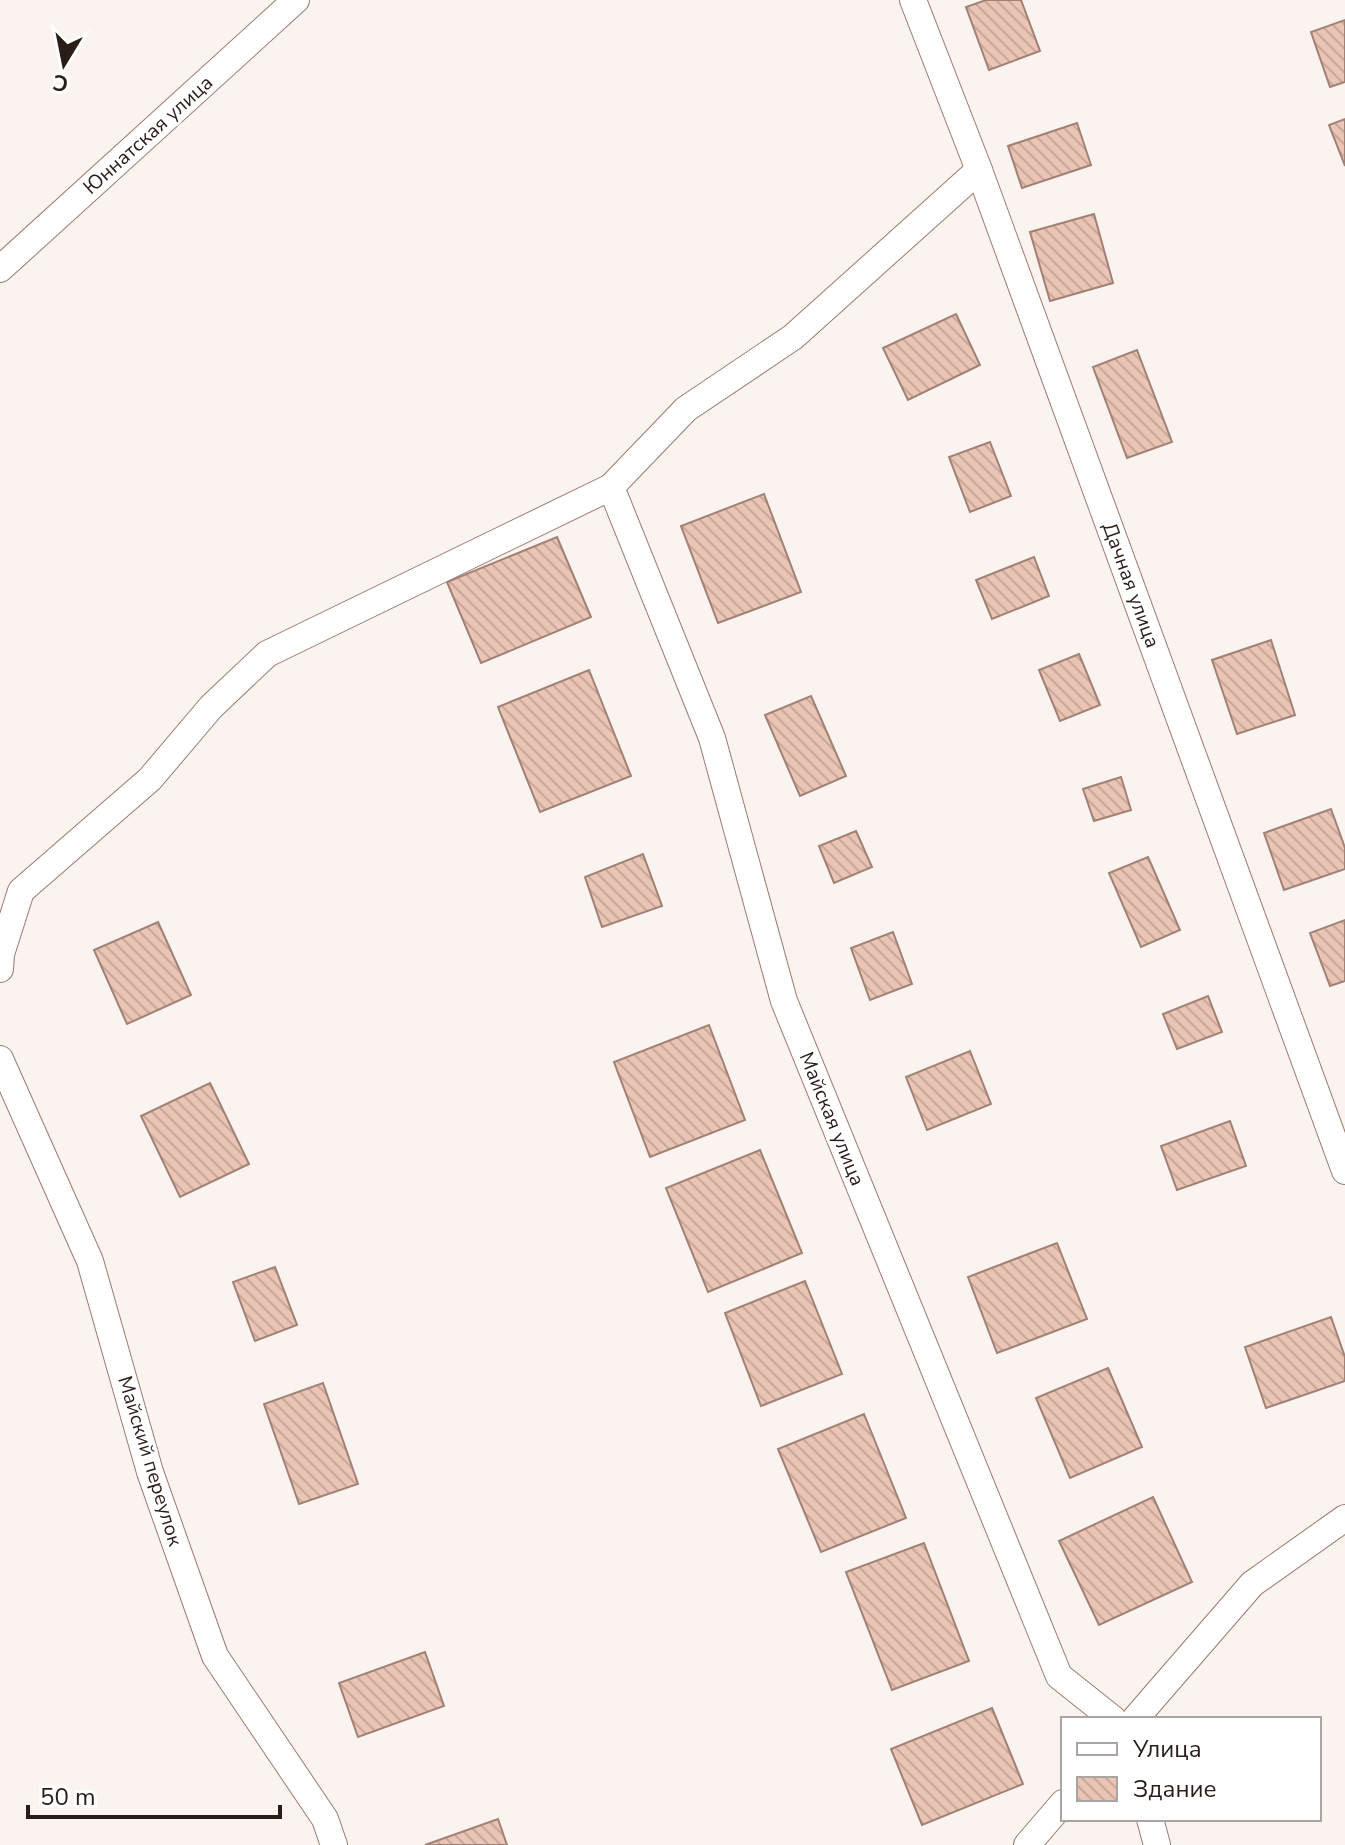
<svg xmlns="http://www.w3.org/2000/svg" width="1345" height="1845" font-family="'Nunito Sans',sans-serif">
<defs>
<pattern id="building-back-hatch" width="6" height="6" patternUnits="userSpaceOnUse" patternTransform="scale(2)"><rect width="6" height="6" fill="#eac4b5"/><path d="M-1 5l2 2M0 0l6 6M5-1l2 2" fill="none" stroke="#c9a89b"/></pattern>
</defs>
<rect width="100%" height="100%" fill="#fbf3f0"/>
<!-- building -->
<g fill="url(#building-back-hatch)" stroke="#a08174" stroke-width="2">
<polygon points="986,0 1021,0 1040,51 989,70 966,7"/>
<polygon points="1345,20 1345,82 1330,87 1311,32"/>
<polygon points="1345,119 1345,166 1329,125"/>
<polygon points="1077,123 1091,165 1022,188 1008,146"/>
<polygon points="1094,214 1113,283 1050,301 1030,232"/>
<polygon points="956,314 980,365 908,400 883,348"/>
<polygon points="1137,350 1172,442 1127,458 1093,367"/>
<polygon points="990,442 1011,496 970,512 949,457"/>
<polygon points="764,494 801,592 718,623 681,526"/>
<polygon points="557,537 591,617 481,663 447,582"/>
<polygon points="1034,557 1049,596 992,619 976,580"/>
<polygon points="1271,640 1295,715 1237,734 1212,660"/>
<polygon points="1079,654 1100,705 1060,721 1039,670"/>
<polygon points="589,670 631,776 540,812 498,707"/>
<polygon points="811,696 846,776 800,796 765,715"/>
<polygon points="1121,777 1131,810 1094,821 1083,789"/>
<polygon points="1331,809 1345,848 1345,869 1284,890 1264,833"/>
<polygon points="856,831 872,867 834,883 819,846"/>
<polygon points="643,854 662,906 602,927 585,877"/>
<polygon points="1148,857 1180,930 1141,947 1109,873"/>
<polygon points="1345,920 1345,981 1330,986 1310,933"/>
<polygon points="158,922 191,995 127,1024 94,950"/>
<polygon points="893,932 912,984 870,1000 851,948"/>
<polygon points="1208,996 1222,1032 1177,1049 1163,1014"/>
<polygon points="709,1025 745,1120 650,1157 614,1062"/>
<polygon points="970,1051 991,1104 927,1130 906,1077"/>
<polygon points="210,1083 249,1164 180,1197 141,1116"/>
<polygon points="1230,1121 1246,1166 1177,1190 1161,1146"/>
<polygon points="760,1150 802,1253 708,1292 666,1188"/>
<polygon points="1057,1243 1087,1319 997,1353 968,1277"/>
<polygon points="275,1267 297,1325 255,1341 233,1282"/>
<polygon points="805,1281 842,1374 761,1406 725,1313"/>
<polygon points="1331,1317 1345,1357 1345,1381 1266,1408 1245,1347"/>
<polygon points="1108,1368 1142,1447 1070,1478 1036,1398"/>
<polygon points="323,1383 358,1484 299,1504 264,1404"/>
<polygon points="864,1414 906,1518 821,1552 778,1449"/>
<polygon points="1153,1497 1192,1582 1099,1625 1059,1541"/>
<polygon points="924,1543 969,1661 892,1690 846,1572"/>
<polygon points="425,1652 444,1706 358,1737 339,1683"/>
<polygon points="992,1708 1023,1784 922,1825 891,1749"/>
<polygon points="498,1819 507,1845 425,1845"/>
</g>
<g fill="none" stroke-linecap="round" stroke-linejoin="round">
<!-- minor casing -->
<g stroke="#9b7b6e" stroke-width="28">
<g id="minor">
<polyline points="913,0 979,170 1345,1171"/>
<polyline points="0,269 296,0"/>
<polyline points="611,487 712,738 784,1001 1059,1676 1113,1719"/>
<polyline points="0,969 1,954 21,891 150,779 211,707 267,654 611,487 686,409 793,337 979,170"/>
<polyline points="0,1059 90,1261 150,1472 215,1656 325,1819 334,1845"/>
<polyline points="1135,1719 1252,1584 1345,1518"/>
<polyline points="1150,1819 1157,1845"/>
<polyline points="1027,1845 1063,1803"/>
</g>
</g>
<!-- minor -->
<use href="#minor" stroke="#fff" stroke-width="26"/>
</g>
<g text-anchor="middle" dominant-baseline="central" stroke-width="6" stroke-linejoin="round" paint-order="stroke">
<!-- street labels -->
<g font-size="20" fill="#2a1d18" stroke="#fff">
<text transform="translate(148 135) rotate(-42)">Юннатская улица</text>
<text transform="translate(1131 585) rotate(70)">Дачная улица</text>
<text transform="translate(832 1119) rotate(68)">Майская улица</text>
<text transform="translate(150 1461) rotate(73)">Майский переулок</text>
</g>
</g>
<!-- legend -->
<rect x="1061" y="1717" width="260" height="104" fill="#ffffff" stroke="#aaa5a3" stroke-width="2"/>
<rect x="1077" y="1743" width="40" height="12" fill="#ffffff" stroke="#aaa5a3" stroke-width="2"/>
<text x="1133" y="1757" font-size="24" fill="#2a1d18">Улица</text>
<rect x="1077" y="1777" width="40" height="24" fill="url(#building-back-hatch)" stroke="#aaa5a3" stroke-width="2"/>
<text x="1133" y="1797" font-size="24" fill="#2a1d18">Здание</text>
<!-- north arrow -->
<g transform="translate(64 64) rotate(190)" stroke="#ffffff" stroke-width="6" paint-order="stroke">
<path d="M0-6L14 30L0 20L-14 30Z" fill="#2a1d18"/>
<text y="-12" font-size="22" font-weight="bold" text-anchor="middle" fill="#2a1d18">С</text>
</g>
<!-- scale -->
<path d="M28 1805v12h252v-12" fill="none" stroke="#2a1d18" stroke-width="4"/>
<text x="40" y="1805" font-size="24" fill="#2a1d18" stroke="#ffffff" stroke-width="6" paint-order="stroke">50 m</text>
</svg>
